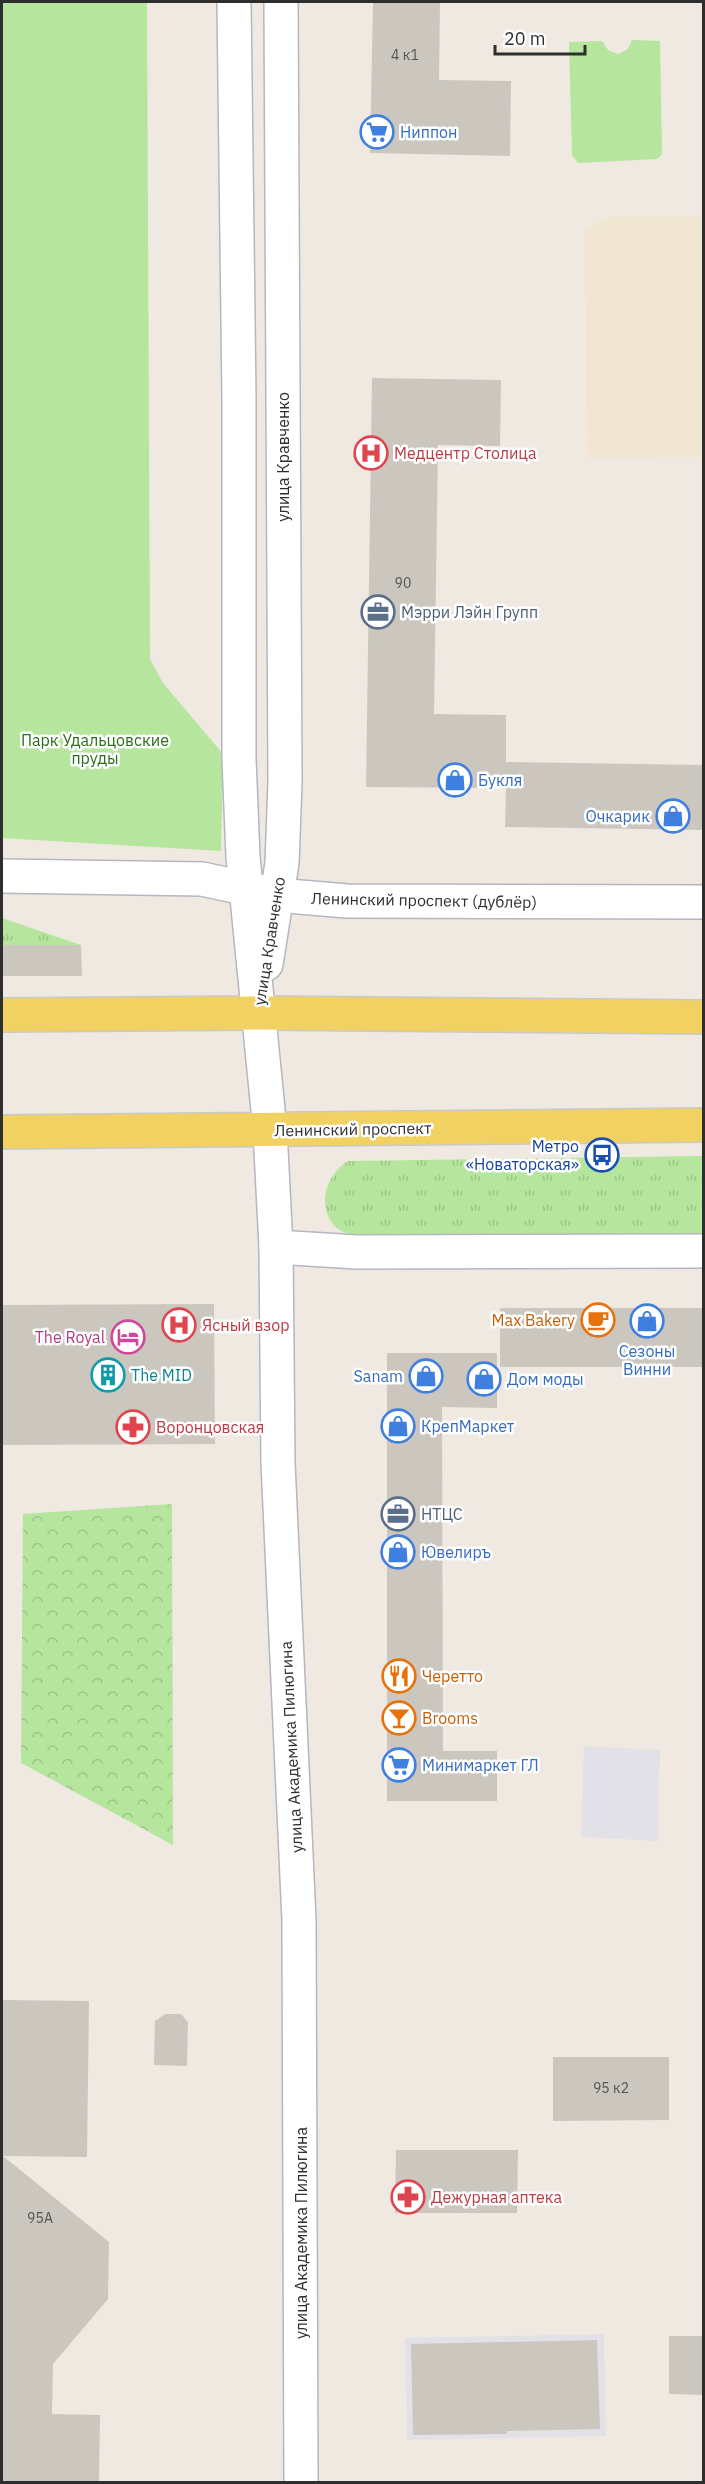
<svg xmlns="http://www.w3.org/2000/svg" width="705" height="2484" font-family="'IBM Plex Sans',sans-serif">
<defs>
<pattern id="grass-tufts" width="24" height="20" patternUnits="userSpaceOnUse" patternTransform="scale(1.5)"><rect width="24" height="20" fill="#b6e59e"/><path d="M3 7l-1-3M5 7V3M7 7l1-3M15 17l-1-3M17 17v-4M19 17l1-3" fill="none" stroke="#9dc588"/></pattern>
<pattern id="forest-crowns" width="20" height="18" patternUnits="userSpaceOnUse" patternTransform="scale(1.5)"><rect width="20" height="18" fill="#b6e59e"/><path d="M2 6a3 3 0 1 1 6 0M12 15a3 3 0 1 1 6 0" fill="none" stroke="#9dc588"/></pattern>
</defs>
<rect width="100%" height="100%" fill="#efe9e1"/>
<!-- industrial -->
<g fill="#e3e1e8">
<polygon points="584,1746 660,1750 658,1841 581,1837"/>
<polygon points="604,2334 606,2436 407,2440 405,2338"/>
</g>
<!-- education -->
<polygon fill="#f0e6d1" points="703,216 703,457 587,458 585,232 607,217"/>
<!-- grass -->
<g fill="url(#grass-tufts)">
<polygon points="2,918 81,945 2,945"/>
<path d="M703,1156v80l-331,2c-13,-2 -31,-3 -40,-15 -15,-21 -4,-50 16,-62z"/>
</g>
<!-- forest -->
<polygon fill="url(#forest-crowns)" points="172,1504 173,1845 21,1763 23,1514"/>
<!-- park -->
<g fill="#b6e59e">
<polygon points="2,2 147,2 150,659 163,683 223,754 221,851 2,838"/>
<polygon points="632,40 660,41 662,154 657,159 578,163 572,155 569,42 602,41 608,50 618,54 628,49"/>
</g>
<!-- building -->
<g fill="#cbc7bf">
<polygon points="373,2 440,2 439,80 511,81 510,156 370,153"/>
<polygon points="372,378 501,380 500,446 438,445 434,714 506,715 506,762 704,765 704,830 505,827 506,788 366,787"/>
<polygon points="2,945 81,945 82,976 2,976"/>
<polygon points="214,1304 215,1444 2,1445 2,1305"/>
<rect x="500" y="1308" width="204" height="59"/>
<polygon points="387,1353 497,1353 497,1408 442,1407 443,1751 497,1751 497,1801 387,1801"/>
<polygon points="2,2000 89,2001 87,2157 3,2156 109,2242 108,2299 53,2364 52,2414 100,2415 99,2482 2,2482"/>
<polygon points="165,2014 181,2014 188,2022 187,2066 154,2065 155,2021"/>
<polygon points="553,2057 669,2057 669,2120 553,2121"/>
<polygon points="396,2150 518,2150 517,2213 395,2213"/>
<polygon points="669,2336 704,2336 704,2395 669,2394"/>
<polygon points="597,2340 600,2429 507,2431 507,2434 413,2435 411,2344"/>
</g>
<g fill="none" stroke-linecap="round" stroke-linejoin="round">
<!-- tertiary casing -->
<g stroke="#b4b7c1" stroke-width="36">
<g id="tertiary">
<polyline points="234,2 239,398 239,759 243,857 270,1130 276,1247 278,1463 299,1920 301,2482"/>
<polyline points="2,876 202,879 276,895 347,901 704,902"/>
<polyline points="266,964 282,863 285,782 281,2"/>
<polyline points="276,1247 357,1252 704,1251"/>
</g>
</g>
<!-- primary casing -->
<g stroke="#c9c9c9" stroke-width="36">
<g id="primary">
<polyline points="2,1015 258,1013 704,1017"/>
<polyline points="2,1132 704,1125"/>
</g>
</g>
<!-- tertiary -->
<use href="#tertiary" stroke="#fff" stroke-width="33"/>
<!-- primary -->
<use href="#primary" stroke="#f2d163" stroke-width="33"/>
</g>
<!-- icons -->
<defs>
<g id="supermarket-ring" transform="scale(1.725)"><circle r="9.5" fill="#fff" stroke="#3f7fe0" stroke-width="1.5"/><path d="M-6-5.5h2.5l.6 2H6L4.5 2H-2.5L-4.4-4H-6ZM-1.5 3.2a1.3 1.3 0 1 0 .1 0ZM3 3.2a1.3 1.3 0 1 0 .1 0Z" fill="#3f7fe0"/></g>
<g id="hospital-ring" transform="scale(1.725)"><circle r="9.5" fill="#fff" stroke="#e0444e" stroke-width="1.5"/><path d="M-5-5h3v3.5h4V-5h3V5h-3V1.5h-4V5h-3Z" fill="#e0444e"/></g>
<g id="office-ring" transform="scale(1.725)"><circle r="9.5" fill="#fff" stroke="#5c6f8a" stroke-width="1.5"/><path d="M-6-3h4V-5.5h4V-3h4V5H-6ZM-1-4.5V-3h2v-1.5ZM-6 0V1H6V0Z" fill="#5c6f8a"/></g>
<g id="shop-ring" transform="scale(1.725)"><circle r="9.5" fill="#fff" stroke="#3f7fe0" stroke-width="1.5"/><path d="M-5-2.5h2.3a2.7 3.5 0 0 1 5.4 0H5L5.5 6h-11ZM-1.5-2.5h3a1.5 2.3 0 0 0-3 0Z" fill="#3f7fe0"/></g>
<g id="bus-ring" transform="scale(1.725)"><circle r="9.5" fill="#fff" stroke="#1a4fb4" stroke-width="1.5"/><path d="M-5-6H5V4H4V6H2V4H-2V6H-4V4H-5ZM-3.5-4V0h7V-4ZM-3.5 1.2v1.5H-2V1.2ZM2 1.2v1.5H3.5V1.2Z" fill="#1a4fb4"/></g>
<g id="cafe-ring" transform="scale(1.725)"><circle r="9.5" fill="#fff" stroke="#e8710a" stroke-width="1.5"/><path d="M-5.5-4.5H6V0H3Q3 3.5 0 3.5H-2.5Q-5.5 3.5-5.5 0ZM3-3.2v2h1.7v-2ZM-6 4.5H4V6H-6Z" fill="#e8710a"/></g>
<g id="hotel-ring" transform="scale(1.725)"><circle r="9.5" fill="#fff" stroke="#d1479c" stroke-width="1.5"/><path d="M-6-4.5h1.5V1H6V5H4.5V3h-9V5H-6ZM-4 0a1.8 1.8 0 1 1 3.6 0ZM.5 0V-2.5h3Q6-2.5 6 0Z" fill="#d1479c"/></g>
<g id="building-ring" transform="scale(1.725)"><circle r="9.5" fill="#fff" stroke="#0f9aa8" stroke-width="1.5"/><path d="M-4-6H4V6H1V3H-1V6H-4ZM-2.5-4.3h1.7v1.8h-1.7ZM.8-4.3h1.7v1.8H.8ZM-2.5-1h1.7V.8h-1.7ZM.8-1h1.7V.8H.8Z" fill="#0f9aa8"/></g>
<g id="pharmacy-ring" transform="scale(1.725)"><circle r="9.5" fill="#fff" stroke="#e0444e" stroke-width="1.5"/><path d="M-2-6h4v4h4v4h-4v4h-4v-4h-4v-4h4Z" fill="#e0444e"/></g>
<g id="restaurant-ring" transform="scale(1.725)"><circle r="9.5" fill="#fff" stroke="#e8710a" stroke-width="1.5"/><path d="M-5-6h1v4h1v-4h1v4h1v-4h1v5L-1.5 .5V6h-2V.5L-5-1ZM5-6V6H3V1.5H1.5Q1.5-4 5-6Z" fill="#e8710a"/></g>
<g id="bar-ring" transform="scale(1.725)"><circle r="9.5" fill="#fff" stroke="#e8710a" stroke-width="1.5"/><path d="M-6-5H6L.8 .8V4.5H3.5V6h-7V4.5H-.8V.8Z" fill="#e8710a"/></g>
</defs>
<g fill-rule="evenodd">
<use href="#supermarket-ring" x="377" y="132"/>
<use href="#hospital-ring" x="371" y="453"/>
<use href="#office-ring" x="378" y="612"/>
<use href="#shop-ring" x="455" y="780"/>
<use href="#shop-ring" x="673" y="816"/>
<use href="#bus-ring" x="602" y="1155"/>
<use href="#cafe-ring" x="598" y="1320"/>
<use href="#shop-ring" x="647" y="1321"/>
<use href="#hospital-ring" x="179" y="1325"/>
<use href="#hotel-ring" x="128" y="1337"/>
<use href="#building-ring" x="108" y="1375"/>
<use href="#shop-ring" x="426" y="1376"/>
<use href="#shop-ring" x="484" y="1379"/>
<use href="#shop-ring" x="398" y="1426"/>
<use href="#pharmacy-ring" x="133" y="1427"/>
<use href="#office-ring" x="398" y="1514"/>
<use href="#shop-ring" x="398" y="1552"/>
<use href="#restaurant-ring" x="399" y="1676"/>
<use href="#bar-ring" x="399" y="1718"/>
<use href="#supermarket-ring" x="399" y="1765"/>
<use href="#pharmacy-ring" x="408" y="2197"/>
</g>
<g text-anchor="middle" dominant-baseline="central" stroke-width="5" stroke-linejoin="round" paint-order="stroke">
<!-- number labels -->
<g font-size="14" fill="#555452">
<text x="405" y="55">4 к1</text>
<text x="403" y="583">90</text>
<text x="611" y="2088">95 к2</text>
<text x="40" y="2218">95А</text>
</g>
<!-- shop labels -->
<g font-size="16" fill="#366cbe" stroke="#fff" text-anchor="start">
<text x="400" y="132">Ниппон</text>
<text x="478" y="780">Букля</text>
<text x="650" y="816" text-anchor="end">Очкарик</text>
<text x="647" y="1351" text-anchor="middle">Сезоны<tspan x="647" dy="18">Винни</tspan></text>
<text x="403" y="1376" text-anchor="end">Sanam</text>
<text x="507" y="1379">Дом моды</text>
<text x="421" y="1426">КрепМаркет</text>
<text x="421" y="1552">Ювелиръ</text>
<text x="422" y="1765">Минимаркет ГЛ</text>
</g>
<!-- health labels -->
<g font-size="16" fill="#be3a42" stroke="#fff" text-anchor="start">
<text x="394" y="453">Медцентр Столица</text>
<text x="202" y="1325">Ясный взор</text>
<text x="156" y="1427">Воронцовская</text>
<text x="431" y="2197">Дежурная аптека</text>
</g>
<!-- street labels -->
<g font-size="16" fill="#2e2e2e" stroke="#fff">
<text transform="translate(283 457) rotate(-90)">улица Кравченко</text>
<text transform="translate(424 900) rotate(1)">Ленинский проспект (дублёр)</text>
<text transform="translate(269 941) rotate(-81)">улица Кравченко</text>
<text transform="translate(353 1129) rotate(-1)">Ленинский проспект</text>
<text transform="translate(291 1747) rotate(-93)">улица Академика Пилюгина</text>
<text transform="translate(301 2233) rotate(-90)">улица Академика Пилюгина</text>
</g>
<!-- service labels -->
<g font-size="16" fill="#4e5e75" stroke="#fff" text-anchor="start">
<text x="401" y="612">Мэрри Лэйн Групп</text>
<text x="421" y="1514">НТЦС</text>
</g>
<!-- park labels -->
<g font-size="16" fill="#2c6e1b" stroke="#fff">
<text x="95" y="740">Парк Удальцовские<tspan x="95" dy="18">пруды</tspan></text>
</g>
<!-- transit labels -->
<g font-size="16" fill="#164399" stroke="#fff" text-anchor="end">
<text x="579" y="1146">Метро<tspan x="579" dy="18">«Новаторская»</tspan></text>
</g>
<!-- food labels -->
<g font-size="16" fill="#c56008" stroke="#fff" text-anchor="start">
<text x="575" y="1320" text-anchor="end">Max Bakery</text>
<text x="422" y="1676">Черетто</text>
<text x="422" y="1718">Brooms</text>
</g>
<!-- hotel labels -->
<g font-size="16" fill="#b23c85" stroke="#fff" text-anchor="end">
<text x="105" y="1337">The Royal</text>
</g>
<!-- culture labels -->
<g font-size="16" fill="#0d838f" stroke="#fff" text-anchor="start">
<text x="131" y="1375">The MID</text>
</g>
</g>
<!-- border -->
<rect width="705" height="2484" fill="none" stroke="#2e2e2e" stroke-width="6"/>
<!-- scale -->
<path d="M495 45v9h90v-9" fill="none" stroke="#2e2e2e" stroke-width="3"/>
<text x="504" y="45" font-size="18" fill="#2e2e2e" stroke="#ffffff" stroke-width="4.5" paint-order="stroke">20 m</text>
</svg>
